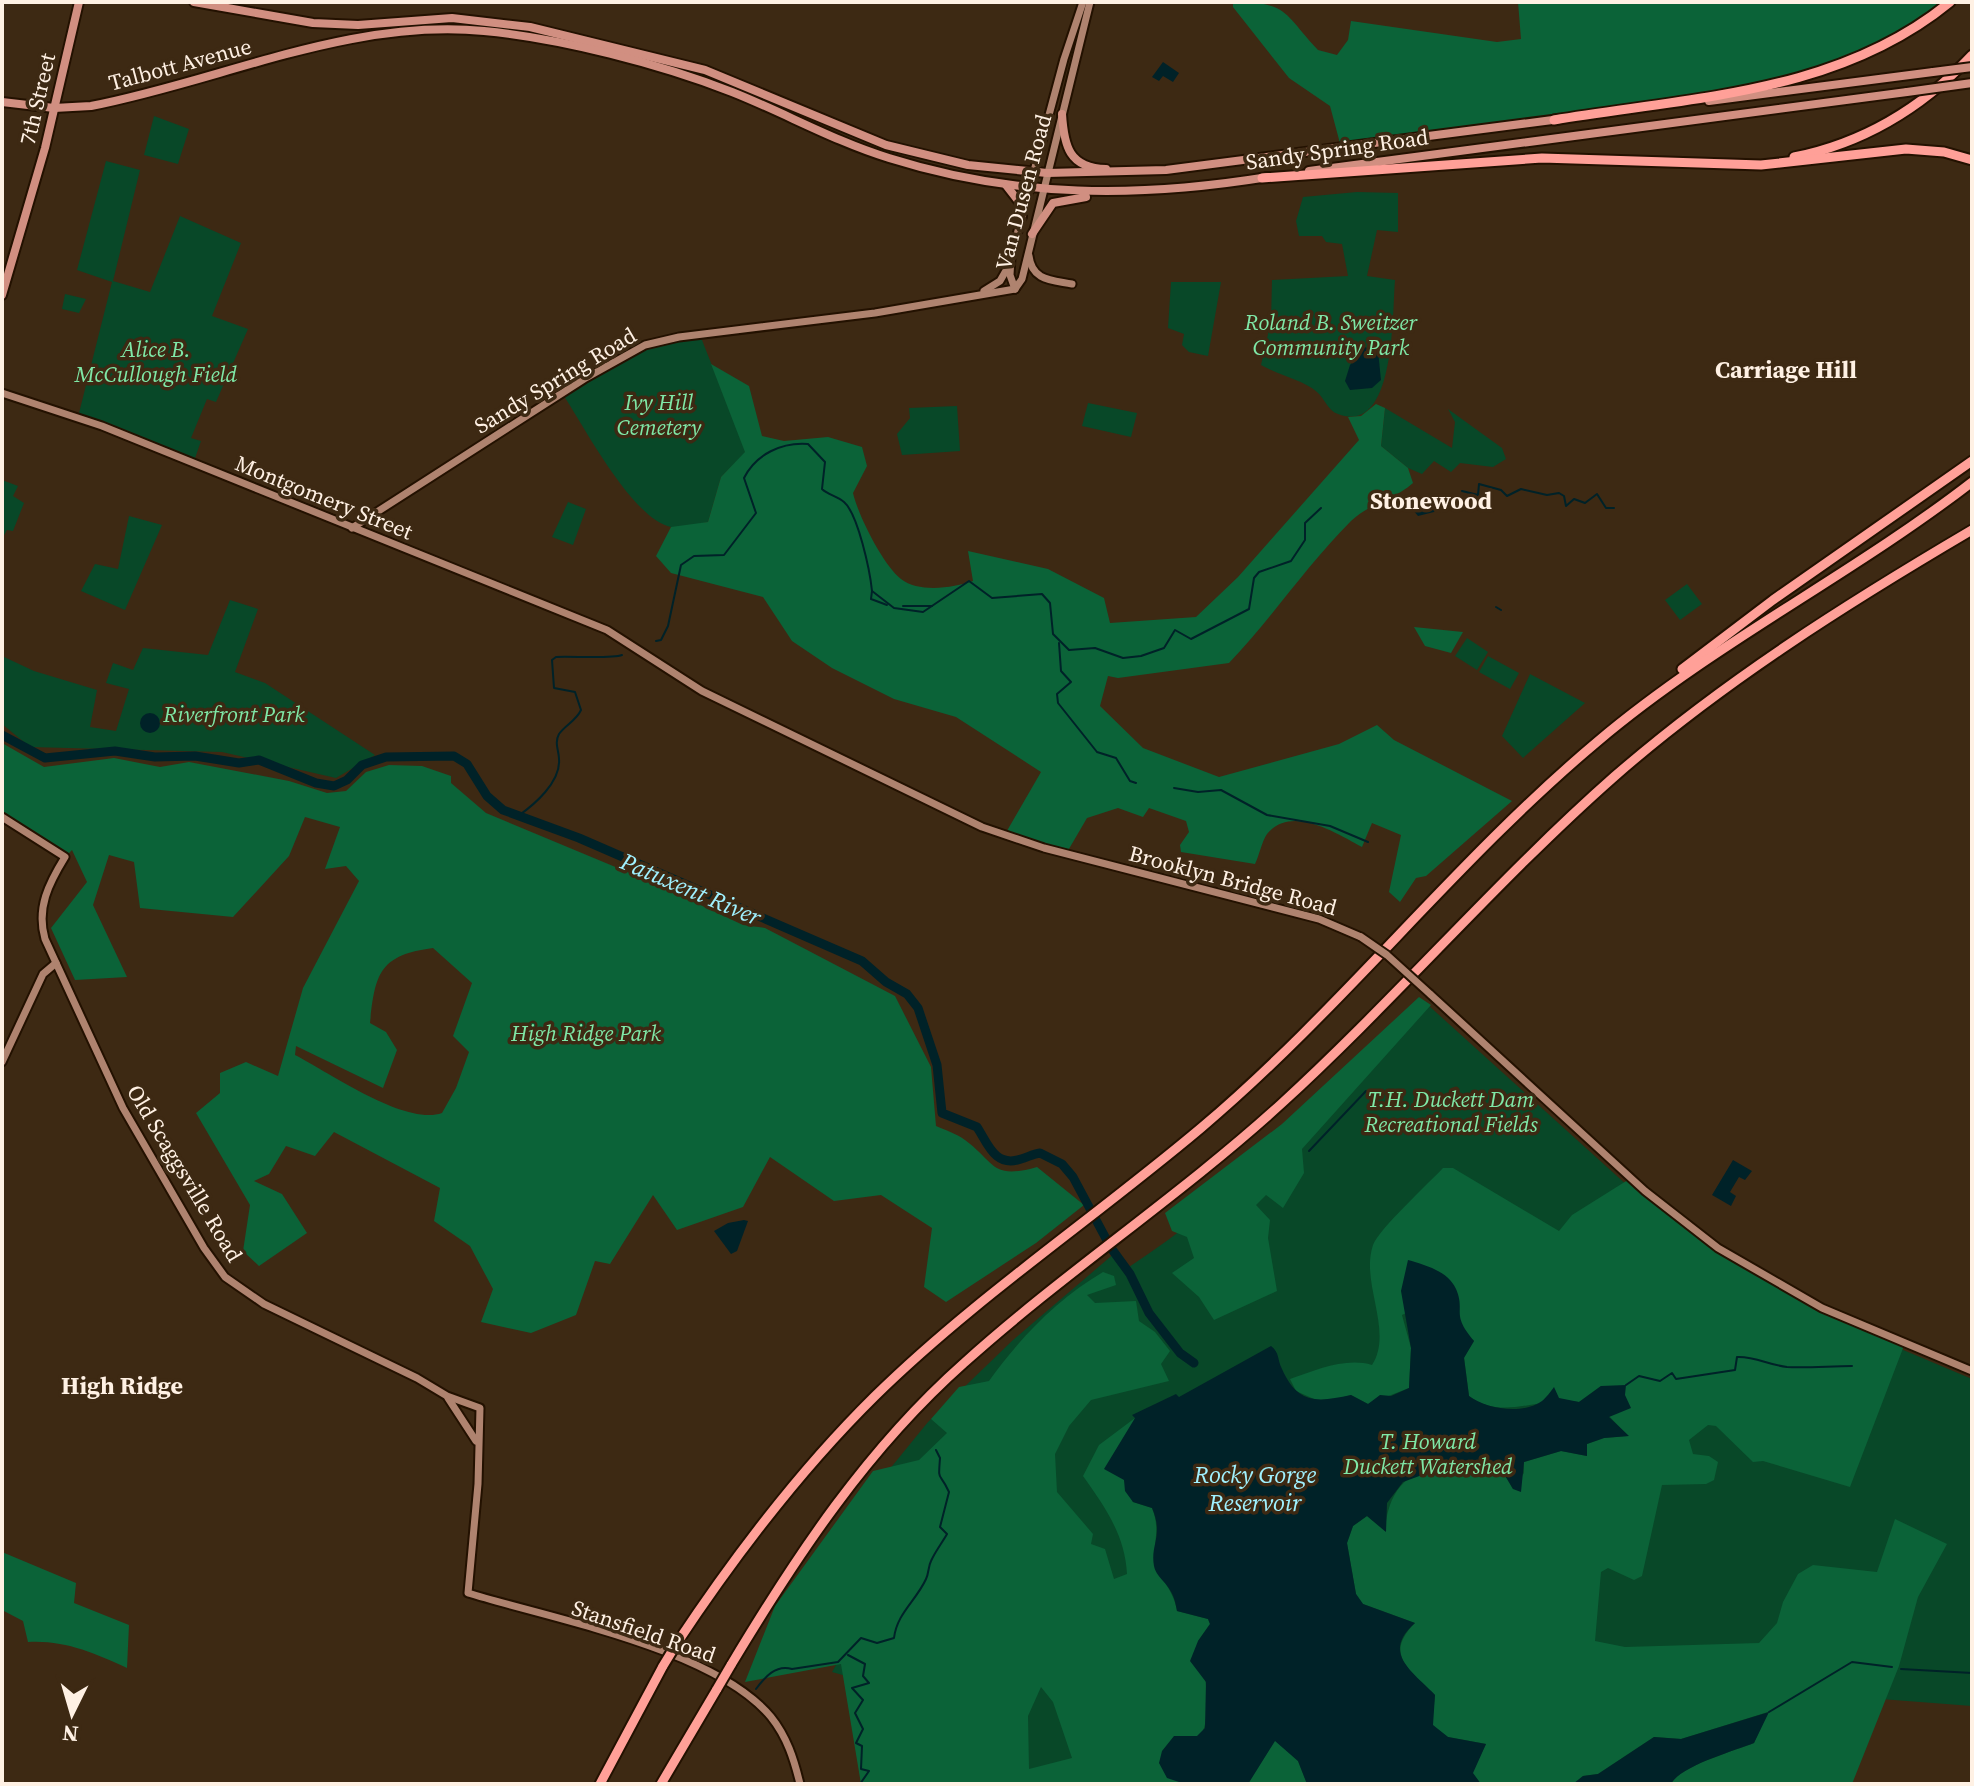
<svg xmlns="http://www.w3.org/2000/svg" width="1974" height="1786" font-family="'Source Serif 4',serif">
<rect width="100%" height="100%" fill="#3d2913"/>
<!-- green -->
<g fill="#084828">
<polygon points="154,116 189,129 178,164 144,155"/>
<polygon points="106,161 140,170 113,281 150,292 180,216 241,243 212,316 248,329 216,402 207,399 191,438 201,441 193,464 78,417 112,282 77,270"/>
<path d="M1357,192l41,1v39l-21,-2 -10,46 28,4c-3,33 1,156 -57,134 -10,-3 -13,-15 -21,-22 -14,-12 -39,-17 -56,-27l10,-44 1,-41 76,-4 -6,-32 -16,-2 -4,-6h-23l-3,-15 7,-24z"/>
<polygon points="1171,282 1221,282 1208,356 1189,352 1182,345 1184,334 1168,328"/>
<polygon points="65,294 86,299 79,313 62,309"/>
<path d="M700,335l46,117 -25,25 -13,45c-11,2 -26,7 -37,5 -39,-8 -87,-101 -109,-134l98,-52z"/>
<polygon points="1088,403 1137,413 1131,437 1082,426"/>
<polygon points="957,406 960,451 902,455 897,434 910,418 909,408"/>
<polygon points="1385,408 1452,448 1455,422 1448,409 1502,448 1506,459 1493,467 1460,463 1451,472 1434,461 1422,474 1408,468 1381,446"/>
<polygon points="2,480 18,486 13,496 24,503 13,531 7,530 2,539"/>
<polygon points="568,502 586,509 573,545 552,537"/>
<polygon points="129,516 162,525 125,610 81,591 95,564 118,569"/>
<polygon points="1687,584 1702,604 1680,620 1665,600"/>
<polygon points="230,600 258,609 235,672 265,683 375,755 336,778 222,752 30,747 2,724 2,656 34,671 97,690 90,727 116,731 129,689 106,683 113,663 133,670 143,648 208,655"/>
<polygon points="1467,638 1488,652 1477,670 1455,656"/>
<polygon points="1488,656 1519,673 1510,689 1479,672"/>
<polygon points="1530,674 1585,703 1523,758 1502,736"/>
<path d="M1428,1005l232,210 139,91 173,73v327l-91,-7 -33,85h-937l-1,-90 -78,-22 21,-37 31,-159 44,-54 85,-82 103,-88 13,15c110,-72 203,-173 299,-262z"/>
</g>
<!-- forest -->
<g fill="#0b6338" fill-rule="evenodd">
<path d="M1233,2c56,0 50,11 85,48l19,5 11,-15 3,-19 146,21 24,-3 -3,-37h432l-33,25 -121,53 -455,67 -11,-41 -41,-28 -56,-71z"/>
<path d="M711,364l38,22 13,50 22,5 44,-4 34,10 5,19 -14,27c5,22 30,72 48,86 18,14 52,9 72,2l-5,-30 80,18 56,29 6,25 86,-6 42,-40 121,-137 -11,-23 13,-1 15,-12 9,4 -4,38 27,22 5,15c-19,17 -43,20 -62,38 -44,44 -79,97 -122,142l-111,15 -10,-2 -8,30 43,42 76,29 120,-33 38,-19 17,15 118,61 -86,75 -10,2 -16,24 -11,-10 12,-57 -29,-12 -10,24c-25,-13 -70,-43 -95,-13 -5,7 -8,22 -12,30l-74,-12 -1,-7 9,-13 -3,-11 -37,-13 -6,9 -25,-9 -31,10 -21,36 -62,-18 37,-64 -85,-55 -62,-18 -62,-31 -40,-27 -29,-44 -92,-24 -15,-17 15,-29 37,-5 13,-45 24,-25z"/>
<polygon points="1414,627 1463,632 1451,653 1425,646"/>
<path d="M2,743l42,24 70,-9 46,9 29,-5 100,19 38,12 19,-2 20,-19 23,-7 33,1 29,10v7l35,30 163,68 94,44 22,3 130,68 36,71 5,59c9,4 21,8 29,14 31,23 26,40 72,27l47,38 -48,38 -90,59 -22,-15 8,-59 -51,-33 -47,6 -64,-44 -27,50 -66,23 -24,-35 -43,69 -15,-3 -19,54 -45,18 -50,-11 12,-33 -23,-43 -36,-25 6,-33 -106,-56 -19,24 -29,-10 -17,28 -15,7 28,13 25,39 -48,33 -16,-15 7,-46 -54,-92 24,-20v-20l26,-11 32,14 25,-88 56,-107 -13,-15 -21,3 15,-42 -35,-10 -16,39 -56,61 -93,-9 -6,-46 -25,-7 -16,50 34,72 -52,3 -24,-52 36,-46 -15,-32 -7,7 -63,-40zM433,948l39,35 -19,53 16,16 -13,36 -14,25c-37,13 -112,-40 -147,-58l1,-9 87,42 14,-38 -11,-18 -16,-9c5,-50 10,-68 63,-75z"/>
<polygon points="1419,997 1431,1005 1302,1149 1304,1173 1283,1208 1266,1195 1256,1205 1270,1220 1268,1238 1277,1291 1214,1320 1199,1297 1172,1273 1194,1258 1187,1237 1172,1231 1165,1213 1282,1124"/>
<path d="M1443,1168h10l106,63 13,-16 59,-37 35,30 114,78 125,57 -55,144 -87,-26 -10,1 -37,-36 -8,-1 -19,15 4,14 16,2 9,6 -4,18 -8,4 -44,1 -20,91 -8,4 -26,-12 -7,4 -6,69 30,6 134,-4 18,-20 6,-21 15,-28 15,-9 64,7 18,-53 52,25 -29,53 -19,69 -47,118h-181c9,-18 63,-33 83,-41l14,-31 -87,27 -27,-2 -56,37 -15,2 -10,8h-92l-9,-11 14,-29 -38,-7 -16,-12 3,-30c-25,-25 -52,-40 -20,-72l-52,-19 -7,-10 -9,-51 6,-17 14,-10 18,15c3,-41 23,-64 68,-67 16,-1 28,3 44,-2l16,27 11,-16v-11l37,-11 26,5v-12l17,-6 24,-2 -19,-20 -8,-30 -22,16c-37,-7 -77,20 -110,-6l-5,-39 10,-16 -15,-17 -3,-35 -54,26 9,33 -2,40 -41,16 -17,-9 -28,8 -27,-12 -6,-12c26,-9 56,-22 82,-14 22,-34 -12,-82 1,-120 6,-16 56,-62 70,-77z"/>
<path d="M1103,1272l11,4 2,9 -29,10 8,8 41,-2 3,20 16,11 15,19 -9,13 8,17 -78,19 -22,26 -14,28 2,38 36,42 -2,10 14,5 9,30 13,-5c-2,-39 -22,-67 -44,-98l16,-31 36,-27 -11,62 9,22 19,6c8,20 2,31 3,50 0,17 19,30 22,53l31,8 2,5 -12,17c5,27 13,55 7,83 -4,18 -21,37 -20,60h-324l-20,-120 -96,18 30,-76 98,-135 46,-11 28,-27 -16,-14 28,-32 30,-6c31,-43 68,-82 114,-109zM1041,1687l12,15 19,56 -43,11 -1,-53z"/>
<path d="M2,1552l74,31 -2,20 55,22 -2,43c-33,-15 -62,-28 -99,-26l-5,-21 -21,-11z"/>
<polygon points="1275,1740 1298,1761 1307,1784 1248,1784"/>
</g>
<!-- water -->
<g fill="#002228">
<polygon points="1163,62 1179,73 1173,82 1163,76 1159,81 1152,77"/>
<polygon points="1364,347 1378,351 1381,380 1372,388 1350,390 1345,381 1350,365"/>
<polygon points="1419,497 1448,502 1446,509 1418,516 1413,510"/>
<circle cx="150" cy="723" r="10"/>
<polygon points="1733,1160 1752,1171 1745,1180 1739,1177 1730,1192 1736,1196 1731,1206 1712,1195"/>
<polygon points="744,1220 748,1221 737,1251 731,1254 714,1231 728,1223"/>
<path d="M1408,1260c17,5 40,11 48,29 10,23 -6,24 18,52l-10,17 5,38c17,13 54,19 73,5 4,-3 9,-10 12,-14l5,11 20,4 22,-16 25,-1 -1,10 6,13 -22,9 20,19 -25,2 -17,6v12l-26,-5 -37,11 -3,30 -8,-3 -16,-27 -14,4 -31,-2 -49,18 -16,21 -1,29 -19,-16 -14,10 -6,17 9,51 7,10 52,19c-34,30 -3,48 20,72l-2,30 15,12 38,7 -13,29 8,11h-174l-9,-23 -23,-20 -27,43h-63l-18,-6 -8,-15 3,-12 12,-15h23l8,-8 1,-46 -16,-21 8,-20 12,-17 -2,-5 -31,-8c-4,-29 -20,-30 -23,-45 -4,-22 10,-30 -2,-58l-19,-6 -8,-11 -1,-11 -20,-11 31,-51 -3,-3 44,-21 3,3 92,-51c9,7 6,13 11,23 16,36 36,33 69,26l17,9 12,-9 11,1 18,-8 2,-40 -10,-57z"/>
<path d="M1769,1712l-15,31c-20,8 -74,23 -83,41h-98l10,-8 15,-2 56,-37 27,2z"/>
</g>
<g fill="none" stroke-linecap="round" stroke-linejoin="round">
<!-- stream -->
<g stroke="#002228" stroke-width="2">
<polyline points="1462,491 1478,495 1479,484 1501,490 1507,496 1521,489 1547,495 1559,493 1564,496 1566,506 1574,499 1585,503 1597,494 1606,508 1614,508"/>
<polyline points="872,591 871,599 887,605"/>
<polyline points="903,606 932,606"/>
<polyline points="1496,607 1501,610"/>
<path d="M656,641l5,-1 7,-14 13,-61 13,-9 30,-1 32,-42 -12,-35c12,-24 38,-36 64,-34l17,18 -3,27c6,6 15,7 22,13 14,12 26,69 28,89l22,17 29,4 46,-31 23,17 50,-4 8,9 3,31 16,16 26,-2 28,10 18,-2 23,-8 11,-18 16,9 58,-30 5,-31 5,-6 32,-11 14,-21v-17l16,-15"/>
<polyline points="1059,643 1061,671 1071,682 1057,694 1058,703 1097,752 1116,758 1130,781 1136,783"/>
<polyline points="1174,788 1198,792 1221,790 1267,815 1330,826 1368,842"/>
<path d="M518,816c16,-11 43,-34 41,-57 0,-8 -5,-16 0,-25 6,-9 17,-13 22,-24l-6,-18 -21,-4 -2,-28 4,-3c14,-1 56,2 66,-2"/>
<polyline points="1309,1151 1366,1091"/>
<path d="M1626,1385l13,-9 21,5 12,-8 4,6 59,-9 2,-13c17,-1 32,8 50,10 21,1 44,-1 65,-1"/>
<polyline points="848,1655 865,1664 863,1676 869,1683 852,1688 863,1700 855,1713 863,1729 856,1743 862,1746 861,1769 869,1771 860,1784"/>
<polyline points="1901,1669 1972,1673"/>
<path d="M756,1689c9,-12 20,-25 36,-20l46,-7 23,-24 16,5 17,-5c3,-25 22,-37 32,-59 3,-6 2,-12 5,-18 5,-11 11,-18 16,-27l-7,-7 9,-35c-10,-22 -11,-8 -9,-34l-4,-8"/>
<polyline points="1769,1712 1852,1662 1892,1667"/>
</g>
<!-- river -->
<path stroke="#002228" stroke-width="9" d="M2,735l43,23 70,-7 40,6 40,-1 44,7 20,-3 57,23 18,3 13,-6 15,-15 24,-8 68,-1 13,8 20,32 16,14 76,28 283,123 24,21 21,12 11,14 19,57 5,48 35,14c11,17 18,41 44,32 7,-2 12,-5 19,-6l22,11 11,13 38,71 19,26 19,39 31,40 14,10"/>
<!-- secondary casing -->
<g stroke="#231100" stroke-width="11">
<g id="secondary">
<path d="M1029,256c3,25 23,24 43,28"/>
<polyline points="1015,289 1010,275 1011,257 1064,59 1083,2"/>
<polyline points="1015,289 1022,279 1090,2"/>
<polyline points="984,291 1000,281 1008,267"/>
<polyline points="2,393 102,426 607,630 702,691 982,827 1044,848 1319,919 1361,937"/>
<polyline points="352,528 584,379 645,345 679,337 875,313 1015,289"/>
<path d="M2,817l63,40c-16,26 -29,51 -20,82l78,169 81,140 21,29 39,27 153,74 30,18 33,12 -2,76 -10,109c85,26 247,56 303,124 16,20 23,42 29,67"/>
<polyline points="1430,994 1645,1191 1718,1248 1822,1308 1972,1371"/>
<polyline points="2,1062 43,974 56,963"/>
<polyline points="448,1398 476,1441"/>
</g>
</g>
<!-- primary casing -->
<g stroke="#231100" stroke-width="12">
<g id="primary">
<polyline points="194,2 313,23 358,25 452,18 530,27 705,70 886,145 968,165 1047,173 1166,170 1560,119"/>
<polyline points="1709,101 1933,72"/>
<path d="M2,102l52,6 37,-2c130,-25 258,-88 393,-75 76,7 177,33 248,61 53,21 102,49 157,66 127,40 249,40 379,19"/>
<path d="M1062,114c2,32 7,54 44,55"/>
<polyline points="1309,171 1907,92"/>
<polyline points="1006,185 1020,203 1022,217"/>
<polyline points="1032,234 1053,203 1086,197"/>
<polyline points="2,295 45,148 79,2"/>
</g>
</g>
<!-- highway casing -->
<g stroke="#231100" stroke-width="13">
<g id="highway">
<path d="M1554,120c137,-23 284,-26 396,-118"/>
<path d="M1794,157c70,-14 130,-51 178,-102"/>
<polyline points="1262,178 1542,158 1761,165 1906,149 1944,152 1972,160"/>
<polyline points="1682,669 1773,600 1972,461"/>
<path d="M677,1643c59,-89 122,-172 198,-247 100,-98 218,-177 326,-268 141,-119 254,-267 396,-386 117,-99 255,-167 375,-260"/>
<path d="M731,1665c66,-110 136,-216 233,-302 101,-91 216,-167 317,-259 115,-105 217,-225 334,-328 109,-95 233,-173 357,-246"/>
<polyline points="600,1784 663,1666"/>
<polyline points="661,1784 717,1689"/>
</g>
</g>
<!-- secondary -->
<use href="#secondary" stroke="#af836f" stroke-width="7"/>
<!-- primary -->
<use href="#primary" stroke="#d18f81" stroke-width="8"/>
<!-- highway -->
<use href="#highway" stroke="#ffa098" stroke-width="9"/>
<!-- secondary-bridge casing -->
<g stroke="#231100" stroke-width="11" stroke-linecap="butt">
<polyline id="secondary-bridge" points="1361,937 1387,955 1430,994"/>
</g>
<!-- primary-bridge casing -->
<g stroke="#231100" stroke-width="12" stroke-linecap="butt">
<g id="primary-bridge">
<polyline points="1933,72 1972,67"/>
<polyline points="1907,92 1972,83"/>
</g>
</g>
<!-- highway-bridge casing -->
<g stroke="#231100" stroke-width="13" stroke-linecap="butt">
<g id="highway-bridge">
<polyline points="663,1666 677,1643"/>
<polyline points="717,1689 731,1665"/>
</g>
</g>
<!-- secondary-bridge -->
<use href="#secondary-bridge" stroke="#af836f" stroke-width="7"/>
<!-- primary-bridge -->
<use href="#primary-bridge" stroke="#d18f81" stroke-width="8"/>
<!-- highway-bridge -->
<use href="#highway-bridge" stroke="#ffa098" stroke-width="9"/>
</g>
<g text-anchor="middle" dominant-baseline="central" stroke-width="7" stroke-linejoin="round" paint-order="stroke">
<!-- street labels -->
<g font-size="22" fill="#fff1e4" stroke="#3d2913">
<text transform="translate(180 64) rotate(-15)">Talbott Avenue</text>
<text transform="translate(37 99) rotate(-77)">7th Street</text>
<text transform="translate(1337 149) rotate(-8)">Sandy Spring Road</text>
<text transform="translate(1023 192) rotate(-75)">Van Dusen Road</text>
<text transform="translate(555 380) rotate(-31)">Sandy Spring Road</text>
<text transform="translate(324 497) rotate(22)">Montgomery Street</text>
<text transform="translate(1233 880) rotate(15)">Brooklyn Bridge Road</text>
<text transform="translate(185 1173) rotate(59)">Old Scaggsville Road</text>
<text transform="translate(644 1631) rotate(19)">Stansfield Road</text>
</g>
<!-- park labels -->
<g font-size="22" font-style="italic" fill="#7fe8a7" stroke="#3d2913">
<text x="1331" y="322">Roland B. Sweitzer<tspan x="1331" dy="25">Community Park</tspan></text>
<text x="156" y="349">Alice B.<tspan x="156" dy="25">McCullough Field</tspan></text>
<text x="659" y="402">Ivy Hill<tspan x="659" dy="25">Cemetery</tspan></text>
<text x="234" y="714">Riverfront Park</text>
<text x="586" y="1033">High Ridge Park</text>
<text x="1451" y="1099">T.H. Duckett Dam<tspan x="1451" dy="25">Recreational Fields</tspan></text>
<text x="1428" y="1441">T. Howard<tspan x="1428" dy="25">Duckett Watershed</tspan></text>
</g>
<!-- neighbourhood labels -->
<g font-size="24" font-weight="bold" fill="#fff1e4" stroke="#3d2913">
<text x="1786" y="369">Carriage Hill</text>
<text x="1431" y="500">Stonewood</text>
<text x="122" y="1385">High Ridge</text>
</g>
<!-- water labels -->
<g font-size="24" font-style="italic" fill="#a0f1ff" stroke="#3d2913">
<text transform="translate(691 889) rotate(23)">Patuxent River</text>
<text x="1255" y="1474">Rocky Gorge<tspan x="1255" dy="28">Reservoir</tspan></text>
</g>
</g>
<!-- border -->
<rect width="1974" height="1786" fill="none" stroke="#fff1e4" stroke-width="8"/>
<!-- north arrow -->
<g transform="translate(72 1714) rotate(185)" stroke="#3d2913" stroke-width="6" paint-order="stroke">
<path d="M0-6L14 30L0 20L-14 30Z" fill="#fff1e4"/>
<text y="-12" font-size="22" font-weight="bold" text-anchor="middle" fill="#fff1e4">N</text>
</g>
</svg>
